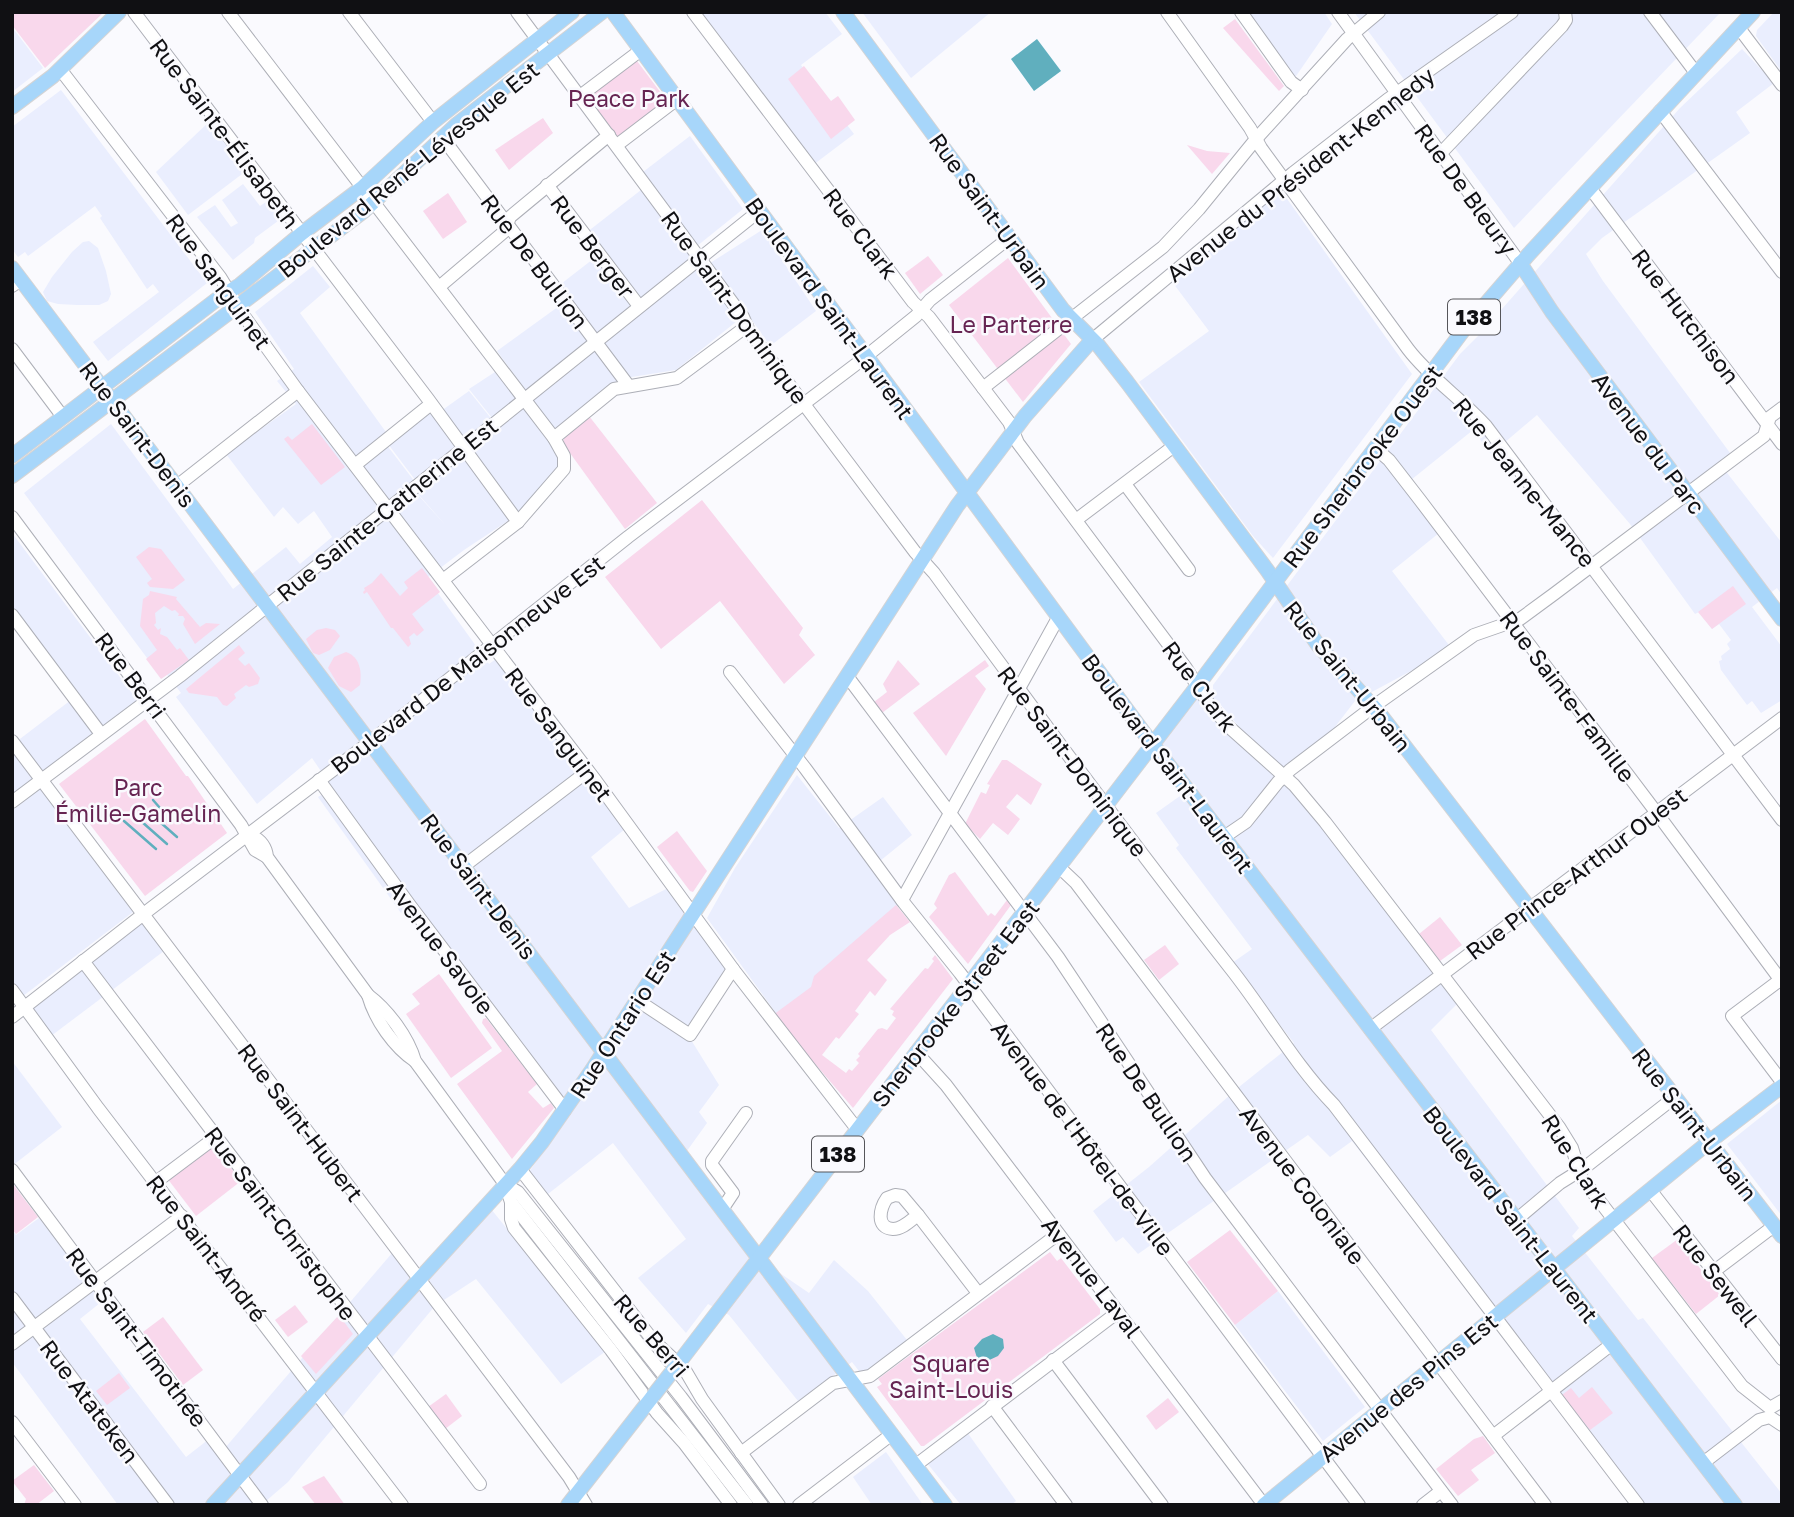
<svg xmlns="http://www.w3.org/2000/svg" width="1794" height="1517" font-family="'Golos Text',sans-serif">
<rect width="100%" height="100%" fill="#fafafe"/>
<!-- built -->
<g fill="#eaeefe">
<polygon points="695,12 825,12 842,34 801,65 854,134 813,165"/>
<polygon points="862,12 991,12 911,78"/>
<polygon points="1247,12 1324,12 1332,24 1294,79"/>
<polygon points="1354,12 1721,12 1514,228"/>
<polygon points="1774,12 1782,12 1782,72 1756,36 1757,30"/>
<polygon points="12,27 43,68 12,92"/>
<polygon points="1742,49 1774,83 1736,112 1750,133 1602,238 1586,254 1603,281 1736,461 1724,469 1782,543 1782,595 1777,588 1752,607 1782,647 1782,700 1761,713 1752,701 1747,705 1721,670 1719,661 1722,660 1721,656 1730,649 1727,644 1731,640 1719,624 1712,629 1699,612 1695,614 1630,524 1537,415 1491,454 1473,430 1411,480 1444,529 1392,571 1452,649 1355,701 1331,732 1284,772 1245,734 1215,698 1241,736 1281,777 1463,998 1431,1030 1579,1228 1572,1236 1638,1320 1643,1318 1782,1494 1782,1505 1634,1505 1352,1141 1330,1157 1308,1135 1138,1254 1123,1237 1116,1242 1093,1211 1149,1167 1239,1087 1294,1043 1232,963 1252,949 1176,848 1179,845 1156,813 1187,791 1153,748 1203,681 1213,694 1213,685 1460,354 1478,336 1680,108"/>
<polygon points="61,90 207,283 108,361 93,342 159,292 153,284 147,289 100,218 102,216 95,206 28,256 25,252 18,257 12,249 12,127"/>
<polygon points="209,122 246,171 188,215 156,172"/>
<polygon points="690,136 743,209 697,246 643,172"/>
<polygon points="243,184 260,206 269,200 282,218 255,238 254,243 233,260 197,217 215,205 231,227 238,223 222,200"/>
<polygon points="1280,189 1412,374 1273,558 1253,536 1139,382 1209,331 1173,283"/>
<polygon points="641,190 707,265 762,230 816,311 770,346 747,313 676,370 619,379 555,430 497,351 566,301 557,287 597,256 582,236"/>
<polygon points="89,241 98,248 106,271 111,294 108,301 99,305 77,305 58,304 47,301 43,292 52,277 72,252 83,242"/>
<polygon points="313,266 330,287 300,313 391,439 386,444 415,482 410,486 448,528 411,486 416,481 388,444 433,404 441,411 469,391 498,427 496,429 500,428 469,389 495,372 558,451 561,467 520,513 464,550 427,578 489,664 496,659 625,829 591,857 629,908 668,888 729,969 688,1035 719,1085 699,1112 707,1123 679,1162 749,1252 809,1293 834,1260 868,1291 907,1340 862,1375 852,1362 798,1401 729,1315 708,1304 686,1333 638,1278 686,1239 613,1143 548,1194 529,1172 569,1113 348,811 312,758 257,804 176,697 181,693 165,672 159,674 24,493 111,424 233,589 286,547 300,564 332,537 314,511 298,524 283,507 274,517 226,454 296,404 277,381 294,369 255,312"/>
<polygon points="12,533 137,700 12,796 12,745 71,700 12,623"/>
<polygon points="797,775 839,828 883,797 912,835 875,865 902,900 853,966 784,1024 707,918 735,868"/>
<polygon points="40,789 133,912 23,996 12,981 12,811"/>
<polygon points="323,794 406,909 401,913 318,797"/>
<polygon points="142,922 164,951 51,1036 31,1009"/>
<polygon points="12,1061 62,1127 12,1166"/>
<polygon points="1782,1100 1782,1216 1727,1144"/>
<polygon points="491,1209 606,1351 561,1384 476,1279 444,1300 428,1279"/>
<polygon points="39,1218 105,1299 80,1319 186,1457 209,1439 258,1505 118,1505 12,1362 12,1230 16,1235"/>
<polygon points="393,1252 434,1307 288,1482 266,1501 225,1448"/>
<polygon points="1278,1291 1365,1407 1323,1441 1235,1325"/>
<polygon points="967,1432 1016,1501 1011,1505 961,1505 927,1463"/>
<polygon points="886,1452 923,1505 872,1505 853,1477"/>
</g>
<!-- green -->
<g fill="#f9d8ec">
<polygon points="12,12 104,12 45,68 12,25"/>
<polygon points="1235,19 1284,86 1279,91 1223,28"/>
<polygon points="637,61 667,101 618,139 587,97"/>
<polygon points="804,66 831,101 838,96 855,120 831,139 788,79"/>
<polygon points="543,118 553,133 509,170 495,150"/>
<polygon points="1187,145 1207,151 1230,153 1212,174"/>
<polygon points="448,193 467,222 443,239 423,211"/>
<polygon points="928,256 943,275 920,294 905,273"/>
<polygon points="1008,258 1071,344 1023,402 949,305"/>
<polygon points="589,416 657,503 625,529 562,442 564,440 563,436"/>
<polygon points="312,424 345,467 321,485 284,439 288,436 292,440"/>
<polygon points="702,500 803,628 799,635 815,655 784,684 720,601 661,649 605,577"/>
<polygon points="149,547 161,549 185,580 173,589 150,587 147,583 152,579 136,557"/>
<polygon points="422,568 440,592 412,614 424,630 417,636 414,633 409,637 411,644 408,647 393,628 391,628 367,592 364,594 363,592 365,590 364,588 372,583 381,573 400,596 408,588 404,582"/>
<polygon points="1733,586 1746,604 1712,629 1698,612"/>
<polygon points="150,591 177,597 176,599 200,627 206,623 220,624 195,644 183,624 185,619 183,616 178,616 179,614 175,610 172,611 164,606 155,613 156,623 154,625 158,630 161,628 160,634 167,637 177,650 180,648 189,660 161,679 146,659 157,650 140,626 143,599 149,595"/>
<polygon points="326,628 335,630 340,636 330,650 319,655 313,653 306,639 317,630"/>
<polygon points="239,645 245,653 238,659 245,666 249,663 260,678 258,684 249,687 246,685 234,694 236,698 227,706 223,705 217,697 189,693 186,689"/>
<path d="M346,652c14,5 16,19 14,33l-9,7 -12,-6 -11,-18 6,-11z"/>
<polygon points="898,660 920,684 882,713 874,702 887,692 883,684"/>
<polygon points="985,660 989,666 975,676 986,689 946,756 913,713"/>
<polygon points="145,719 186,776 188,776 227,833 145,896 59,784"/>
<polygon points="1002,760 1007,760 1042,784 1031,805 1017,794 1006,807 1020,819 1008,835 993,823 980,839 965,824 981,792 986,794 990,785 987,784"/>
<polygon points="677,831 707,871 693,892 690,891 657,847"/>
<polygon points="955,872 988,916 991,913 995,916 1007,900 1011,905 968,964 929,917 937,908 934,904 949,875"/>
<polygon points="896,905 910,922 890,935 867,960 887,980 875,996 870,991 855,1011 859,1014 839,1039 836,1037 822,1055 846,1073 849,1069 852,1071 859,1063 856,1060 860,1056 858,1054 878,1029 882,1028 887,1030 896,1018 892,1015 894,1011 890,1009 925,968 928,969 934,961 932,959 935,955 953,979 853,1108 773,1015 811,987 814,976"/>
<polygon points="1440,917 1462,945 1440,961 1419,934"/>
<polygon points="1165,945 1179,964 1159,980 1144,960"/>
<polygon points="439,974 492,1048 451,1078 406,1014 420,1004 412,994"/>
<polygon points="486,1018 537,1084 528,1092 543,1108 551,1103 554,1108 512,1159 457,1084 502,1051 482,1023 483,1019"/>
<polygon points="212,1144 241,1181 196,1216 167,1178"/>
<polygon points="12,1183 38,1217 16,1234 12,1229"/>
<polygon points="1230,1230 1278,1291 1235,1325 1187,1262"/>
<polygon points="1678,1239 1720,1295 1696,1314 1652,1258"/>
<polygon points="1050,1252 1057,1261 1061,1258 1100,1309 1100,1314 924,1446 921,1446 877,1387 882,1384 878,1379"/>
<polygon points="295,1305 308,1322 288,1337 275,1320"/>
<polygon points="339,1315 353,1334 316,1374 301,1356"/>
<polygon points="163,1317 203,1370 183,1385 143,1332"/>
<polygon points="119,1373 130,1388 107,1405 96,1391"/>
<polygon points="1592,1387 1613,1413 1590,1430 1562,1395 1571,1388 1579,1398"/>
<polygon points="446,1394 462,1416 445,1429 428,1407"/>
<polygon points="1168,1398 1179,1412 1156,1430 1146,1416"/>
<polygon points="1483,1436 1495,1453 1471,1470 1479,1480 1458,1496 1436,1469 1474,1439"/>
<polygon points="34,1465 54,1491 36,1505 24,1505 26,1499 12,1481"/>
<polygon points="324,1476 345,1505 316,1505 302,1487"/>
</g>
<!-- water -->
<g fill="#60afbe">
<polygon points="1037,39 1061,71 1034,91 1011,59"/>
<polygon points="993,1334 1003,1339 1004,1348 998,1356 985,1362 977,1358 974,1348 982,1339"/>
</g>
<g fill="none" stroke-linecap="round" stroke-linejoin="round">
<!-- stream -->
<g stroke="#60afbe" stroke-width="2.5">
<polyline points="153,800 160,808"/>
<polyline points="143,807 177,837"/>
<polyline points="133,814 167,844"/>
<polyline points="124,821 156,849"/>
</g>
<!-- minor casing -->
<g stroke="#adafb7" stroke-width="14">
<g id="minor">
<polyline points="134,12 428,399 518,522"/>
<polyline points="228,12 554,438"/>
<polyline points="349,12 433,122"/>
<path d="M517,12l226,305 6,14 166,221 19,21c97,133 195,266 297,396 35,44 63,95 103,136l304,400"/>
<polyline points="693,12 913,302 929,317 1009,422 1018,443 1186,668 1209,704 1229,727 1294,785 1325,822 1559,1127 1572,1148 1581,1177 1742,1386 1770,1408 1782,1401"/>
<path d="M1167,12l83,116 11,20 147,201c22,29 54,50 78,77l296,394"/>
<polyline points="1241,12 1291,82 1302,90"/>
<polyline points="1338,12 1520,263"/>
<polyline points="1650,12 1696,73"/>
<polyline points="1739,28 1782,85"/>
<polyline points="60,69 220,277 244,316 298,391 596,781 736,973 857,1129"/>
<polyline points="580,96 641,50"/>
<polyline points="1660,111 1782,272"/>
<polyline points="442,137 628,385"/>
<polyline points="617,145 676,100"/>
<polyline points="1441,153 1562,26 1566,20 1565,12"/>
<polyline points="547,185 639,306"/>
<polyline points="1590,188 1782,444"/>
<polyline points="12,286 21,280"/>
<polyline points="439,287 505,231 510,217 609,135"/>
<polyline points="1092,340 1293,173 1387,100 1512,12"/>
<polyline points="12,349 63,417"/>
<polyline points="983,388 1163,247 1199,209 1256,139 1347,39 1379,12"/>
<polyline points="1375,448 1389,460 1420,500 1656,812 1782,982"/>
<polyline points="355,465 431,404"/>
<polyline points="1125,484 1189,570"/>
<polyline points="177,486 298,391"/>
<polyline points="12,517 241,825 255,850 267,857"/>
<polyline points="1076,520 1174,446"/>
<polyline points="443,580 518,522 564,469 564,456 554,438 614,389 677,378 747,326"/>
<polyline points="12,615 101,734"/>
<polyline points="730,672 805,768 904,903 960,973 1359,1505"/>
<polyline points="847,676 1058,957 1205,1178 1452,1505"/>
<polyline points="12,741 569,1477 586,1505"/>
<polyline points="319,780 409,904 565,1110"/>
<polyline points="12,802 180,676 759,211"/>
<path d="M248,834c10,4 18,11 19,23l101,138c20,15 40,42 47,66l90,123 13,8 163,205 81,108"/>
<polyline points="1224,837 1246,822 1278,782 1290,770 1374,706 1474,635 1520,619 1554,594 1764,436 1770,417 1782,408"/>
<polyline points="464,866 588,771"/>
<polyline points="1059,867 1076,883 1545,1505"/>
<polyline points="902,900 1058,618"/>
<polyline points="83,961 480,1484"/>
<polyline points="1780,980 1732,1016 1782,1082"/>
<polyline points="12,990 98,1108 402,1505"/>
<path d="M368,995c7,25 26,52 47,66"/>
<polyline points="637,1000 690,1035 733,969"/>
<polyline points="12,1017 150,909 370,742 628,537 859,362 916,316 930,300 1009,238"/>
<polyline points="1370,1029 1782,718"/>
<polyline points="916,1052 946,1085 1264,1505"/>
<polyline points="520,1169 652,1339 685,1370 702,1399 779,1505"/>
<polyline points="12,1170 262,1505"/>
<polyline points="156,1182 216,1137"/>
<polyline points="505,1184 511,1202 747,1505"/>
<polyline points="1651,1191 1782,1359"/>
<path d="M895,1195l7,1 16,19c-7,5 -15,14 -25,14 -18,-1 -13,-21 -6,-31z"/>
<polyline points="511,1202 511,1219 514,1228 611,1350 657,1413 684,1443 731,1505"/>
<polyline points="723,1208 733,1193 712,1165 712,1161 746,1113"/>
<polyline points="918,1215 978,1293"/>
<polyline points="1516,1220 1560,1183 1584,1168 1675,1097"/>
<polyline points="1713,1272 1774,1226"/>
<polyline points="12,1298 168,1505"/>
<polyline points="12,1344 182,1216"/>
<polyline points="1053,1360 1162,1505"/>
<polyline points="992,1406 1066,1505"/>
<polyline points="12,1422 75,1505"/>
<polyline points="1493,1436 1612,1344"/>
<polyline points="741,1453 833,1383 870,1376 1058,1234"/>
<polyline points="1703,1463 1759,1420 1770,1417 1782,1425"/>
<polyline points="916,1465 1118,1312"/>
<polyline points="799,1505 892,1434"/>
<polyline points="1423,1505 1441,1491"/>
</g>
</g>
<!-- major casing -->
<g stroke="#d4d4d5" stroke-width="16">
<g id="major">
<polyline points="613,12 1141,729 1735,1505"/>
<polyline points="843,12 1063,310 1098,345 1127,382 1267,570 1318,645 1379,713 1782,1236"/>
<polyline points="12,107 53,76 119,12"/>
<polyline points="1520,263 1552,312 1782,619"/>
<polyline points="12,268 945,1505"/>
<polyline points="12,456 220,297 240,285 301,234 363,187 433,122 572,12"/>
<polyline points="12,476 365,210 456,125 602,12"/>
<polyline points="671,1373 1192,693 1465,328 1528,255 1753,12"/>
<polyline points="213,1505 520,1169 542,1142 592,1070 957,506 1025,416 1092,340"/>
<polyline points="568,1505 653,1396"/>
<polyline points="1264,1505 1709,1142 1782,1086"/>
</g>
</g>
<!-- minor -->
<use href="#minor" stroke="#fff" stroke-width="12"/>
<!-- major -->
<use href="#major" stroke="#a7d6fa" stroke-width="14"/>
<!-- major-bridge casing -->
<g stroke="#d4d4d5" stroke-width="16" stroke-linecap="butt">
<polyline id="major-bridge" points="653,1396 671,1373"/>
</g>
<!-- major-bridge -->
<use href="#major-bridge" stroke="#a7d6fa" stroke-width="14"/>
</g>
<g text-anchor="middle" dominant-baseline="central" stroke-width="5" stroke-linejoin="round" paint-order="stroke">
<!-- shield labels -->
<g fill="#fafafe" stroke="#56565a" stroke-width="2">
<rect x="1448" y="299.5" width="52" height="35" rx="5"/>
<rect x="812" y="1136.5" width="52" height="35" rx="5"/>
</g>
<g font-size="21" font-weight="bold" fill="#101013">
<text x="1474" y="317">138</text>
<text x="838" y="1154">138</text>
</g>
<!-- park labels -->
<g font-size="23" fill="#662452" stroke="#fafafe">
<text x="629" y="98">Peace Park</text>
<text x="1011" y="324">Le Parterre</text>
<text x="138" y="787">Parc<tspan x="138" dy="26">Émilie-Gamelin</tspan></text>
<text x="951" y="1363">Square<tspan x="951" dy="26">Saint-Louis</tspan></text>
</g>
<!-- street labels -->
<g font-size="23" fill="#101013" stroke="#fafafe">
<text transform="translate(225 133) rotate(53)">Rue Sainte-Élisabeth</text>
<text transform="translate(408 169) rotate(-39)">Boulevard René-Lévesque Est</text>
<text transform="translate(1300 174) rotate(-38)">Avenue du Président-Kennedy</text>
<text transform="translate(1466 189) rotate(54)">Rue De Bleury</text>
<text transform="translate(990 211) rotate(54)">Rue Saint-Urbain</text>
<text transform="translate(861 233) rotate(53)">Rue Clark</text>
<text transform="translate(593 246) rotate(53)">Rue Berger</text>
<text transform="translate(535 261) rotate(53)">Rue De Bullion</text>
<text transform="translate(219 281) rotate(54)">Rue Sanguinet</text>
<text transform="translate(735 307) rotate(54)">Rue Saint-Dominique</text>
<text transform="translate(830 308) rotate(54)">Boulevard Saint-Laurent</text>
<text transform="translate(1686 316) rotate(53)">Rue Hutchison</text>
<text transform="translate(138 434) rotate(53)">Rue Saint-Denis</text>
<text transform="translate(1649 443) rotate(53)">Avenue du Parc</text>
<text transform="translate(1362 466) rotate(-53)">Rue Sherbrooke Ouest</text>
<text transform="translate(1525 482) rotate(51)">Rue Jeanne-Mance</text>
<text transform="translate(387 509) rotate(-39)">Rue Sainte-Catherine Est</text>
<text transform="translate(467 664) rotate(-38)">Boulevard De Maisonneuve Est</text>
<text transform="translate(131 675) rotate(53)">Rue Berri</text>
<text transform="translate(1348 676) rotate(51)">Rue Saint-Urbain</text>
<text transform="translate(1200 686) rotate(53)">Rue Clark</text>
<text transform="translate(1568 696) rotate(53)">Rue Sainte-Famille</text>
<text transform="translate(559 734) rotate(53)">Rue Sanguinet</text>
<text transform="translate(1073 761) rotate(53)">Rue Saint-Dominique</text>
<text transform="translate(1168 763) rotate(53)">Boulevard Saint-Laurent</text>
<text transform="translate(1576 873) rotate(-37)">Rue Prince-Arthur Ouest</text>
<text transform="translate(479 886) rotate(53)">Rue Saint-Denis</text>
<text transform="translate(441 947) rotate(53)">Avenue Savoie</text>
<text transform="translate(955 1003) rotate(-52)">Sherbrooke Street East</text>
<text transform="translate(622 1024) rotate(-57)">Rue Ontario Est</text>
<text transform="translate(1147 1092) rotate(56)">Rue De Bullion</text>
<text transform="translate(301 1122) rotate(53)">Rue Saint-Hubert</text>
<text transform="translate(1695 1124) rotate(52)">Rue Saint-Urbain</text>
<text transform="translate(1083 1138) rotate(53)">Avenue de l'Hôtel-de-Ville</text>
<text transform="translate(1576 1161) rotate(58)">Rue Clark</text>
<text transform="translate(1303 1185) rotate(53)">Avenue Coloniale</text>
<text transform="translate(1511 1214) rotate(52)">Boulevard Saint-Laurent</text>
<text transform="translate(281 1223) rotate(53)">Rue Saint-Christophe</text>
<text transform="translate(207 1248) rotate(52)">Rue Saint-André</text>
<text transform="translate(1716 1275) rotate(52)">Rue Sewell</text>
<text transform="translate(1092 1277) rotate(52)">Avenue Laval</text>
<text transform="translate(652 1335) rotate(49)">Rue Berri</text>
<text transform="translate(137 1337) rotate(53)">Rue Saint-Timothée</text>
<text transform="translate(1408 1387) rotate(-39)">Avenue des Pins Est</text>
<text transform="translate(90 1401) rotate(53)">Rue Atateken</text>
</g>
</g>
<!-- border -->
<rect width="1794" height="1517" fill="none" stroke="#101013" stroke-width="28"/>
</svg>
